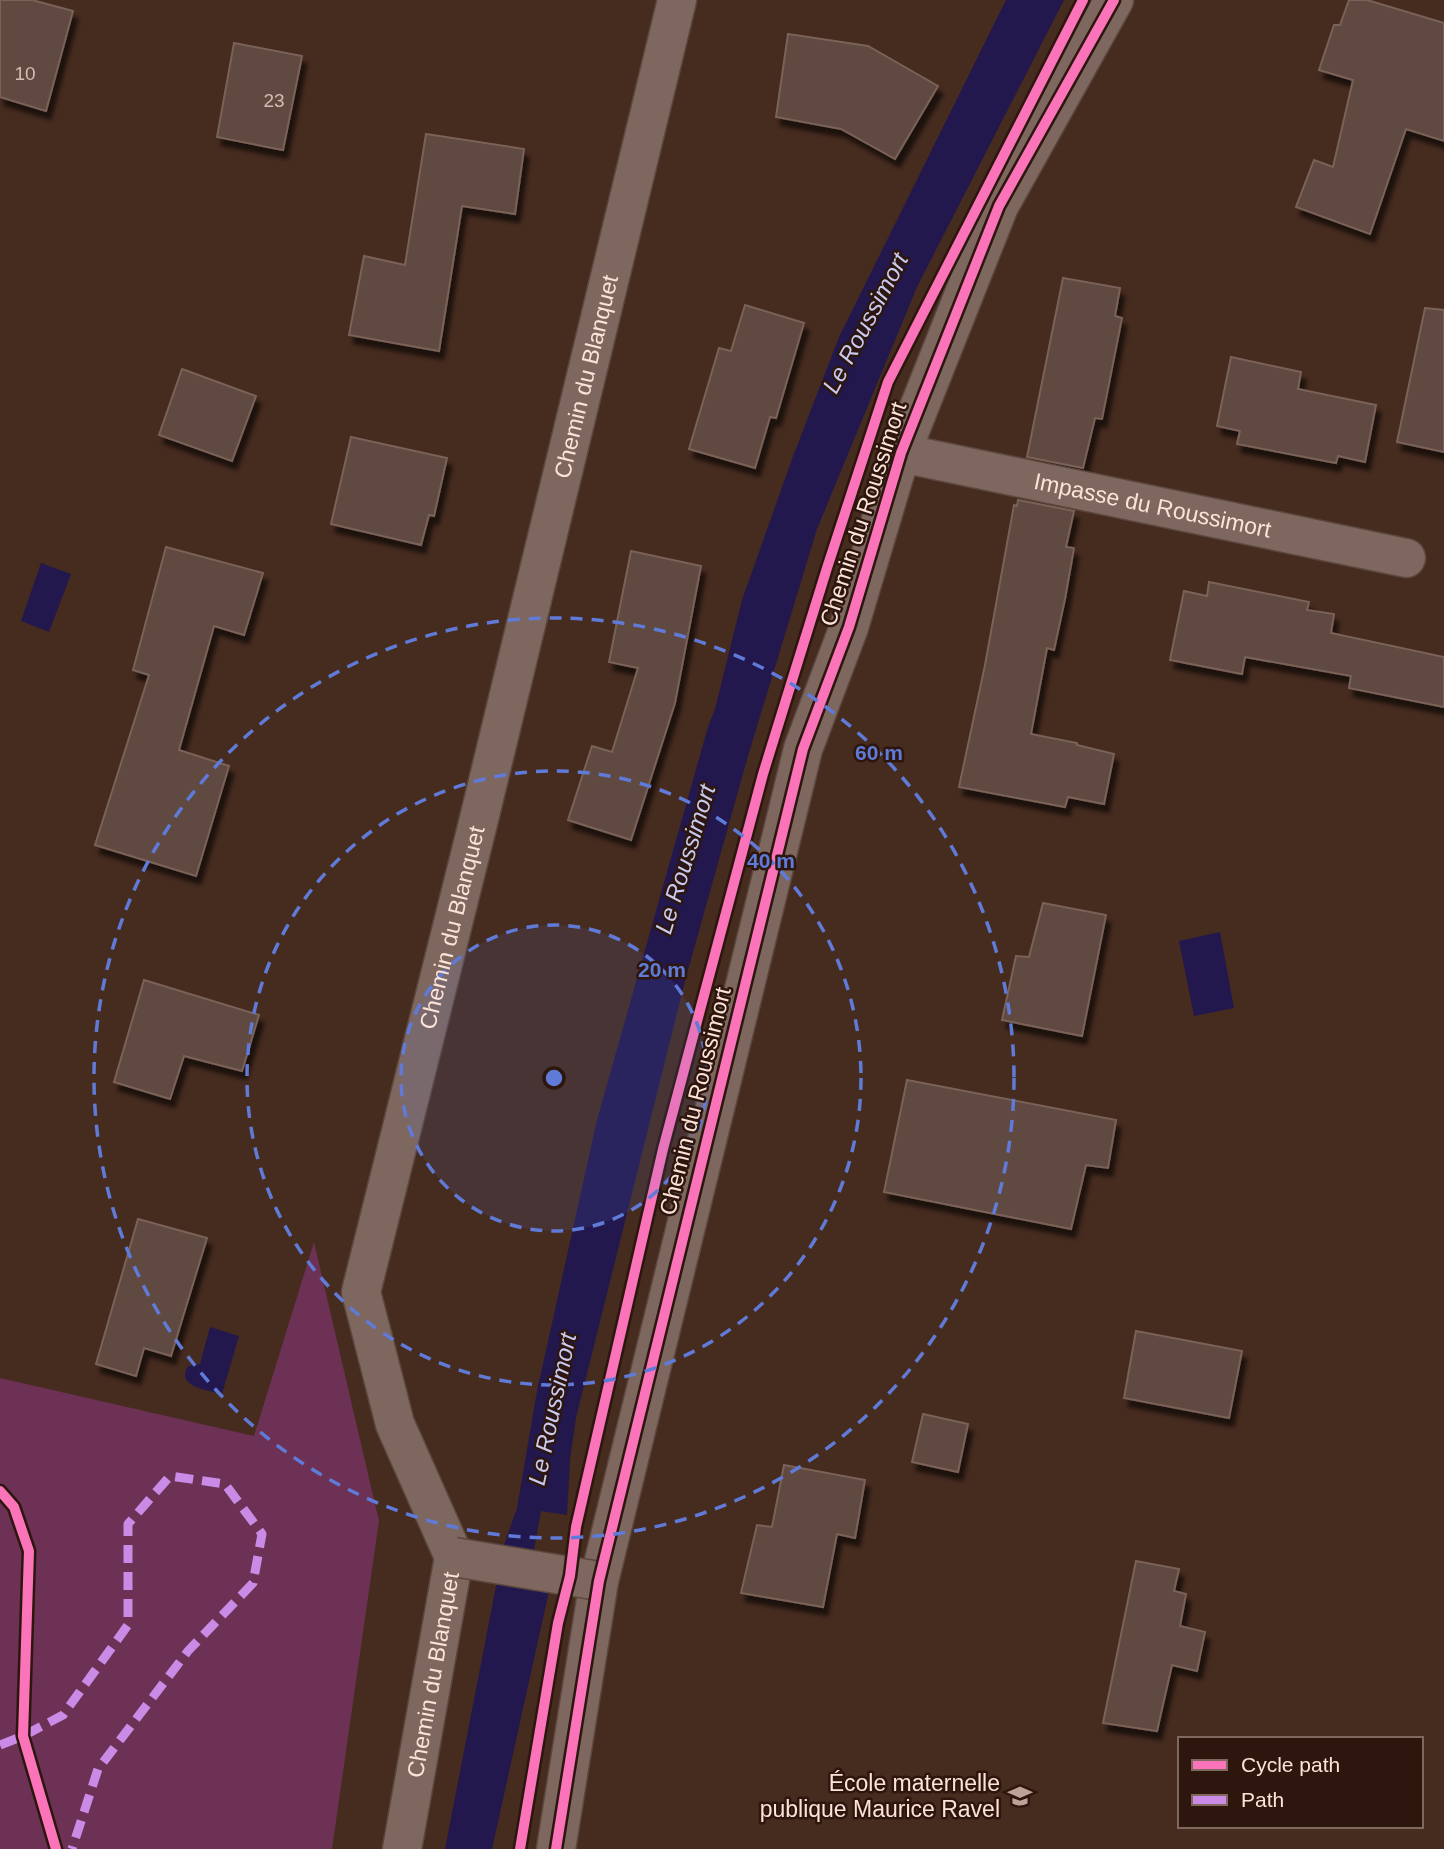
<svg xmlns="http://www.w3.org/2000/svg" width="1444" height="1849" font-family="Arial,sans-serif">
<defs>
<filter id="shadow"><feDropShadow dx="4.5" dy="8" stdDeviation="2" flood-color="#0009"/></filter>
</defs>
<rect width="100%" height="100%" fill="#462b1f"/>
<!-- green -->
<polygon fill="#6c3154" points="314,1242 379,1521 332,1849 0,1849 0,1378 254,1436"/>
<!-- water -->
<g fill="#23184e">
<polygon points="1006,0 1064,0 917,287 817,529 748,756 685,981 576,1418 570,1460 567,1515 541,1511 534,1550 557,1555 492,1849 445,1849 504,1545 517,1508 537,1391 597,1120 708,727 715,709 742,600 792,459 839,337"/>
<polygon points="41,563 71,574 49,632 21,621"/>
<polygon points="1220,932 1234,1008 1194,1016 1179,941"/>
<path d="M210,1327l29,9 -17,58c-14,-4 -47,-7 -34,-28l12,-2z"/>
</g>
<!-- building -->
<g fill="#5e483f" stroke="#7a6258" stroke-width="2" filter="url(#shadow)">
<polygon points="0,0 32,0 73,11 46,111 0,97"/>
<polygon points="1349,0 1367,0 1444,23 1444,141 1406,129 1370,234 1296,207 1314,160 1333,167 1353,80 1319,70 1334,25 1340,25"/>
<polygon points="788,34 868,46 938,86 895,159 841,129 776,117"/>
<polygon points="234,43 302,56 283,150 217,137"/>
<polygon points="426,134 524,149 515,214 462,206 439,351 349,335 364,256 405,265"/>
<polygon points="1063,278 1120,288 1115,316 1122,318 1102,419 1095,418 1083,468 1027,457"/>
<polygon points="745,305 804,323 776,418 770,417 755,468 689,449 719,348 731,351"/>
<polygon points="1425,308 1444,310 1444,452 1397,442"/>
<polygon points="1231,357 1301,372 1298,389 1376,405 1365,462 1338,456 1336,463 1237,444 1240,431 1217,426"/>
<polygon points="182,369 256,396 232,461 159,435"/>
<polygon points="351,437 447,458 434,516 429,515 421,545 331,524"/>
<polygon points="1018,500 1074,511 1066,547 1074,548 1065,599 1054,650 1047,648 1031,734 1077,743 1077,745 1114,754 1104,804 1068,797 1065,807 959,787 985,665 1014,505 1017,506"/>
<polygon points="166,547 263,573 244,635 214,626 179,750 229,766 196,876 95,845 149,675 133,670"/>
<polygon points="631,551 701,566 675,703 631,840 568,820 592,746 612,752 638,668 609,662"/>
<polygon points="1209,582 1309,602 1307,610 1334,614 1331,633 1444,657 1444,707 1349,688 1351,676 1245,657 1242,674 1170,660 1184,591 1207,596"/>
<polygon points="1043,903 1106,915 1082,1036 1002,1020 1016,956 1029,957"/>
<polygon points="144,980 259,1015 242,1071 184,1056 170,1099 114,1082"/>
<polygon points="907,1080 1116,1120 1108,1168 1086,1165 1071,1229 884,1192"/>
<polygon points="138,1219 207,1238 171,1356 144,1348 136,1376 96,1364"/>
<polygon points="1136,1331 1242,1351 1229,1418 1124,1398"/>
<polygon points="923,1414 968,1424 958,1472 912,1462"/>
<polygon points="784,1465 865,1480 855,1538 837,1534 823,1607 741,1593 757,1525 772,1527"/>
<polygon points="1136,1561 1179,1569 1174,1591 1186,1594 1180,1626 1205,1632 1197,1671 1172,1665 1157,1731 1103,1723"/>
</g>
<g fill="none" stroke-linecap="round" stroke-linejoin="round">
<!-- street casing -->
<g stroke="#5b473e" stroke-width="41">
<g id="street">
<path id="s1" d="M901,453l505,105"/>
<path id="s2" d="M402,1849l52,-292 -59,-133 -34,-132 117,-469 199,-823"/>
<polyline points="556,1849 599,1581 803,749 849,627 901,453 999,206 1114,0"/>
</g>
</g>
<!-- path -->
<polyline stroke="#77625a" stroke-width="4.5" stroke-dasharray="2 5" stroke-linecap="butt" points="0,1491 14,1507 29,1551 23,1736 56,1849"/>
<!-- street -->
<use href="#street" stroke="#7d675f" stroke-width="38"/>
<!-- street-bridge casing -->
<g stroke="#5b473e" stroke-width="41" stroke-linecap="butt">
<polyline id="street-bridge" points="454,1557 599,1581"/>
</g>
<!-- street-bridge -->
<use href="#street-bridge" stroke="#7d675f" stroke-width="38"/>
<!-- quiet -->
<polyline stroke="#ca8be6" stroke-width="9" stroke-dasharray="18 9" stroke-linecap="butt" points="0,1745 23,1736 63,1715 128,1625 128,1524 170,1476 225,1484 262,1534 253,1583 188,1651 98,1769 72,1849"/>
<!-- cycleway casing -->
<g stroke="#2c160d" stroke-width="15">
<g id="cycleway">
<polyline points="0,1491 14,1507 29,1551 23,1736 56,1849"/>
<polyline points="520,1849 558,1623 570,1576 576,1527 663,1149 763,774 827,568 888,382 1083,0"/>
<polyline points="556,1849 599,1581 803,749 849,627 901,453 999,206 1114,0"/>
</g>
</g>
<!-- cycleway -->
<use href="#cycleway" stroke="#fb73b8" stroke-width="10"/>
</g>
<!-- distance rings -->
<circle cx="554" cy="1078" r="153" fill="#607ad8" fill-opacity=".12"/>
<g fill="none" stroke="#607ad8" stroke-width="3.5" stroke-dasharray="12 9">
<circle cx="554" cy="1078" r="153"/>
<circle cx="554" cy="1078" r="307"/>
<circle cx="554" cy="1078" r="460"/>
</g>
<!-- icons -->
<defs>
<g id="school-bare" transform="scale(1.89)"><path d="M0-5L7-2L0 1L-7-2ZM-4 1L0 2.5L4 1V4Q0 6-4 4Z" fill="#bda297" stroke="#2c160d" stroke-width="2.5" paint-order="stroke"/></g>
</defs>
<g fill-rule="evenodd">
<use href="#school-bare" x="1020" y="1796"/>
</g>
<g text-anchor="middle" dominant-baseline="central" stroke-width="5" stroke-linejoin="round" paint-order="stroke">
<!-- number labels -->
<g font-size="19" fill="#d5bcb2">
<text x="25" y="73">10</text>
<text x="274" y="100">23</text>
</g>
<!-- street labels -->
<g font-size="23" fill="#fde2d8" stroke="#2c160d">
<text stroke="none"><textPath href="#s2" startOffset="1521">Chemin du Blanquet</textPath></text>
<text stroke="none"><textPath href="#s1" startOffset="257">Impasse du Roussimort</textPath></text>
<text transform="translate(863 514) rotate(-72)">Chemin du Roussimort</text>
<text stroke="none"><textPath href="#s2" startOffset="954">Chemin du Blanquet</textPath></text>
<text transform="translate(695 1101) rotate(-76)">Chemin du Roussimort</text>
<text stroke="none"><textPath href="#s2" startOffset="177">Chemin du Blanquet</textPath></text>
</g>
<!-- poi labels -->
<g font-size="23" fill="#fde2d8" stroke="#2c160d" text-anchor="end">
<text x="1000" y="1783">École maternelle<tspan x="1000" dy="26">publique Maurice Ravel</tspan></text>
</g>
<!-- water labels -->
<g font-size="24" font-style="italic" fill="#c8caf1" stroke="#2c160d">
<text transform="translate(865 323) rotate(-62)">Le Roussimort</text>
<text transform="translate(685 859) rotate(-73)">Le Roussimort</text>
<text transform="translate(552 1409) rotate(-78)">Le Roussimort</text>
</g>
</g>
<circle cx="554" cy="1078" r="10" fill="#607ad8" stroke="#2c160d" stroke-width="3.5"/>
<g font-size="21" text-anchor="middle" font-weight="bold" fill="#607ad8" stroke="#2c160d" stroke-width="5" stroke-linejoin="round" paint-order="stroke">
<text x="879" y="760">60 m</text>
<text x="771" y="868">40 m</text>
<text x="662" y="977">20 m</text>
</g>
<!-- legend -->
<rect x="1178" y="1737" width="245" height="91" fill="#2c160d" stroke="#80685e" stroke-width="2"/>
<rect x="1192" y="1760" width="35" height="10" fill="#fb73b8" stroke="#80685e" stroke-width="2"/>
<text x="1241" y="1772" font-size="21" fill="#fde2d8">Cycle path</text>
<rect x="1192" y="1795" width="35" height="10" fill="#ca8be6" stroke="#80685e" stroke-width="2"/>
<text x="1241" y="1807" font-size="21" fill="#fde2d8">Path</text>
</svg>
